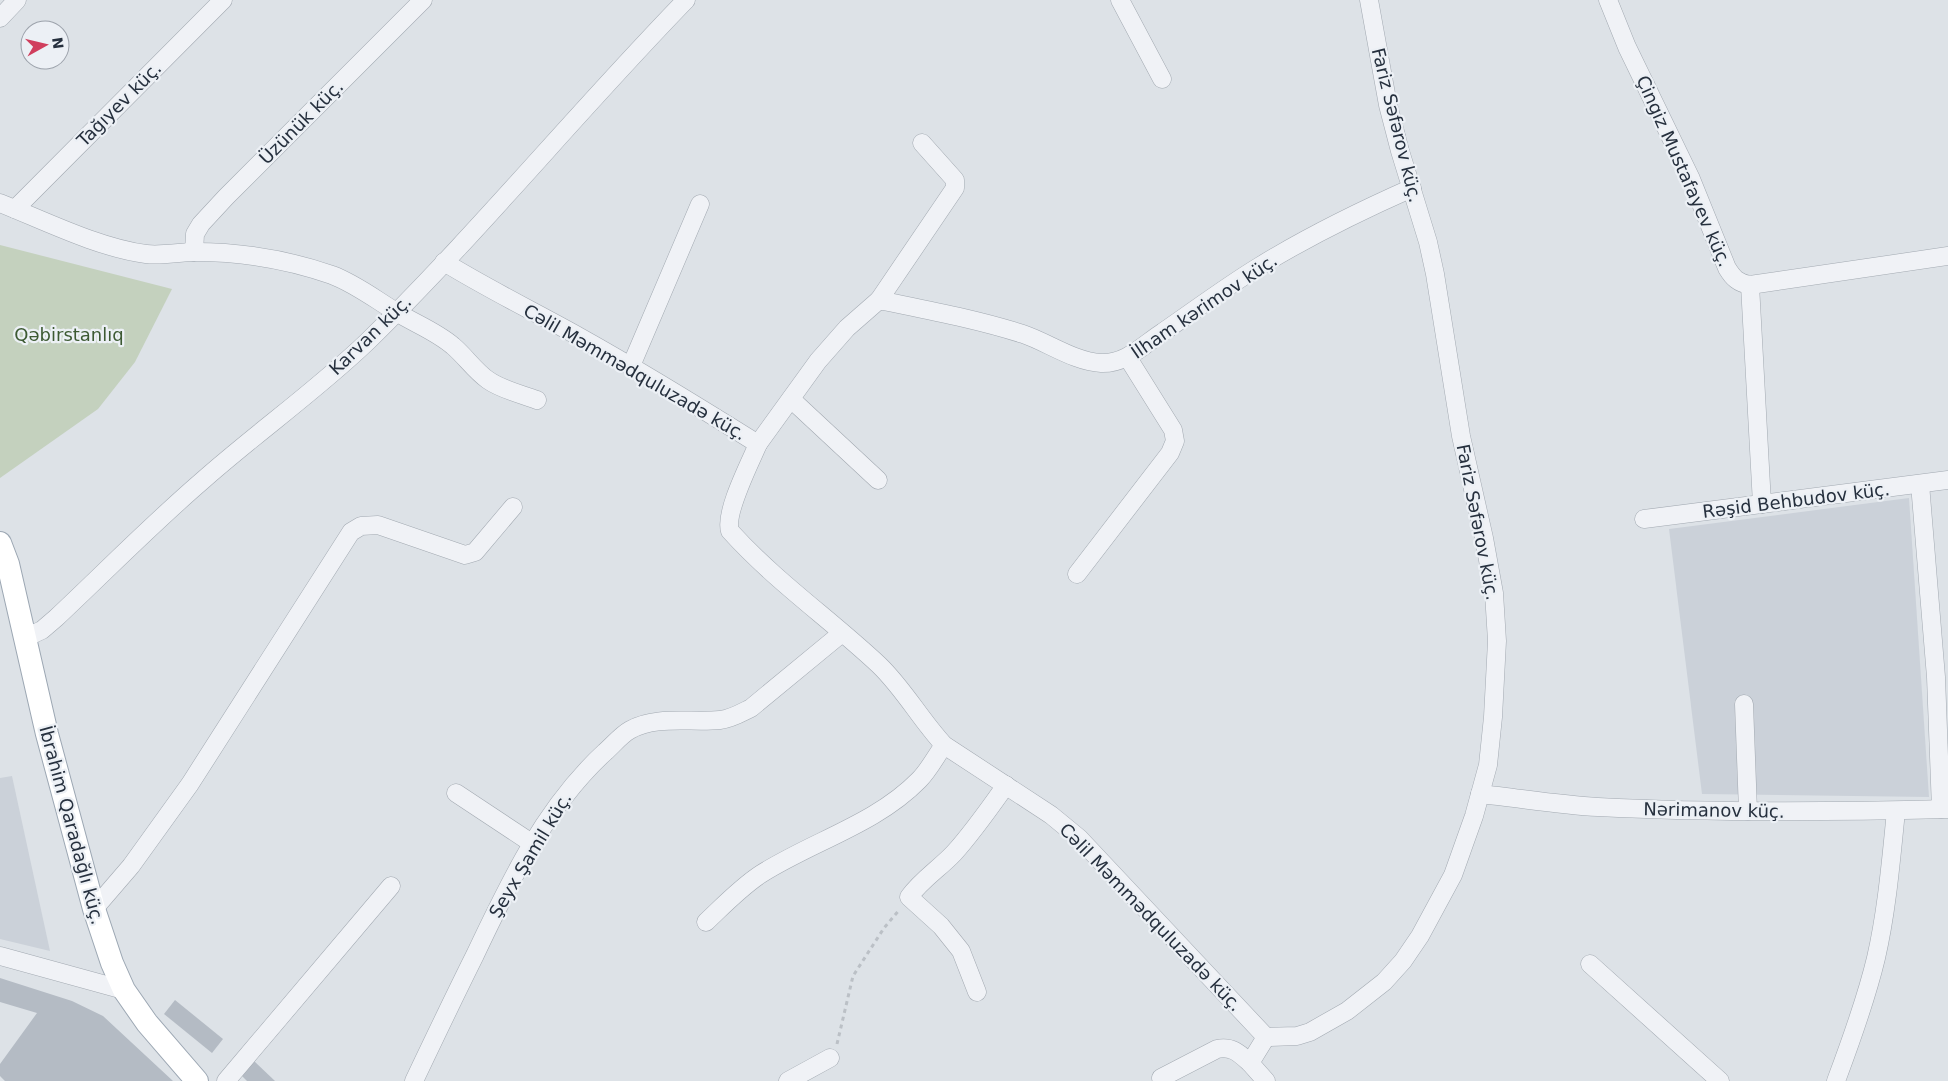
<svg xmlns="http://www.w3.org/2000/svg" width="1948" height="1081" font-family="'DejaVu Sans',sans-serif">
<rect width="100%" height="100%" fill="#dde2e7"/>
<!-- built -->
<g fill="#cbd1d9">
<polygon points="1909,498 1929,797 1702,794 1669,529"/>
<polygon points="12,776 50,951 0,939 0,778"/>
</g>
<!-- green -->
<polygon fill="#c4d1be" points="0,245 172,289 135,362 98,409 0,478"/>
<!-- building -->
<g fill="#b4bbc4">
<polygon points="0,978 72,1001 103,1016 173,1081 5,1081 0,1076 0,1064 37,1013 0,1002"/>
<polygon points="175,1000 223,1039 212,1053 164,1014"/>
<polygon points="254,1061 275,1081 247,1081 241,1075"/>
</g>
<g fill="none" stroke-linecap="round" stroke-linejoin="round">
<!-- minor casing -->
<g stroke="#a2a9b1" stroke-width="19">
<g id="minor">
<polyline points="1120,0 1162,79"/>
<path d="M1608,0l19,47 64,132 36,89c6,10 11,15 23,17l198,-29"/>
<polyline points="0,18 17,0"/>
<path d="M0,203c45,18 99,45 146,51 16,2 33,-2 49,-2 46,0 94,8 137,23 24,9 44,25 66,38 18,11 39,19 55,33 12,10 22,25 35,34 14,10 33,14 49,20"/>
<polyline points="15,209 223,0"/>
<polyline points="194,252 195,234 201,224 226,197 423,0"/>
<path d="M444,262c44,27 89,49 134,74 61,34 121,71 180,108 -8,19 -34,69 -28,87 45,50 100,88 149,134 25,24 41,54 65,80l107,70 28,23 187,199 -16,26 16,18"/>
<polyline points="1750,285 1762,504"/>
<polyline points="879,300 955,188 955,180 922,143"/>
<polyline points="631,366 700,204"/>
<polyline points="791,399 878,480"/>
<path d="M758,444l60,-83 29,-33 32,-28c48,10 97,19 144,34 24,8 52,28 78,29 25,1 42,-18 62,-31 32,-22 64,-46 97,-66 49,-30 100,-55 152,-78"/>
<polyline points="1920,484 1936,677 1941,809"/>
<polyline points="1644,519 1948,480"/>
<polyline points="1077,574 1170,453 1175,441 1173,430 1128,358"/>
<path d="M25,638l17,-8 14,-12c49,-46 96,-94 146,-137 54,-48 114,-90 166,-140 111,-109 210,-230 318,-341"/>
<polyline points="1744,704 1748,811"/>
<polyline points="456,793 533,844"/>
<path d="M1480,794c39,4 79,11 118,13 116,6 233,5 350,2"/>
<polyline points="94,909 131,866 190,784 351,532 361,526 378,525 465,555 475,552 513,507"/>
<path d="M706,922c18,-17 35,-35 55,-48 52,-33 115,-50 158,-94 10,-10 17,-24 25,-35"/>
<polyline points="0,956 124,990"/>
<polyline points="1590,964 1720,1081"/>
<path d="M977,992l-16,-41 -20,-25 -32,-29c12,-17 31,-29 45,-44 19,-21 35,-44 52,-68"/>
<polyline points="1266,1037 1297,1036 1310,1032 1347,1011 1384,982 1403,961 1420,936 1453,875 1474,816 1488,765 1493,717 1497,641 1494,593 1484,538 1461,436 1435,274 1428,242 1400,151 1388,105 1369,0"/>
<path d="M1161,1078l56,-29c15,-3 22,4 33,14"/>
<polyline points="226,1081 391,886"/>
<path d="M414,1081c20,-42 40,-84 61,-126 34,-72 70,-148 130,-203 8,-7 16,-17 25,-22 26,-15 62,-7 90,-10 11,-1 21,-7 31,-12l91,-75"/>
<polyline points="788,1081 830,1058"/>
<path d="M1836,1081c15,-40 30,-81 40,-123 11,-48 15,-98 20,-147"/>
</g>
</g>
<!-- major casing -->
<g stroke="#9ca7b3" stroke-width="24">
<polyline id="major" points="0,543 8,564 47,734 94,909 112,963 124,990 147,1023 197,1081"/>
</g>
<!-- path -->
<polyline stroke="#bbc0c6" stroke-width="3" stroke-dasharray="4 4" stroke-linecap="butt" points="837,1044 853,976 884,928 900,909"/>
<!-- minor -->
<use href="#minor" stroke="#f0f2f6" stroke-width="18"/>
<!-- major -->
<use href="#major" stroke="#fff" stroke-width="22"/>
</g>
<g text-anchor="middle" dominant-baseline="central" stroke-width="4.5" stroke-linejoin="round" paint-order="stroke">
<!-- street labels -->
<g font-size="18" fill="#26303e" stroke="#ecf0f5">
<text transform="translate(119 104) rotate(-45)">Tağıyev küç.</text>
<text transform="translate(301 122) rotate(-45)">Üzünük küç.</text>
<text transform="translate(1397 125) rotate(76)">Fariz Səfərov küç.</text>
<text transform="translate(1684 171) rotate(66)">Çingiz Mustafayev küç.</text>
<text transform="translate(1204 306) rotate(-34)">İlham kərimov küç.</text>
<text transform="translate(370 335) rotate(-44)">Karvan küç.</text>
<text transform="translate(635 372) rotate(30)">Cəlil Məmmədquluzadə küç.</text>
<text transform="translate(1796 500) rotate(-7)">Rəşid Behbudov küç.</text>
<text transform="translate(1478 522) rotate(79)">Fariz Səfərov küç.</text>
<text transform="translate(1714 810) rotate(1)">Nərimanov küç.</text>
<text transform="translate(72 825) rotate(75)">İbrahim Qaradağlı küç.</text>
<text transform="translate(530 855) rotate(-59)">Şeyx Şamil küç.</text>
<text transform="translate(1151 917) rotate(46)">Cəlil Məmmədquluzadə küç.</text>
</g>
<!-- park labels -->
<g font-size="18" fill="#3d5a33" stroke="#ecf0f5">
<text x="69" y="334">Qəbirstanlıq</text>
</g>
</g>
<!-- north arrow -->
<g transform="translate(45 45) rotate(82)"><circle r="24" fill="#ecf0f5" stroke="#9da3ac"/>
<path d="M0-4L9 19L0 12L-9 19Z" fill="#d03e5d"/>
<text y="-8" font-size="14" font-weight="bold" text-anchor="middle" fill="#26303e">N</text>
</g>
</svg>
